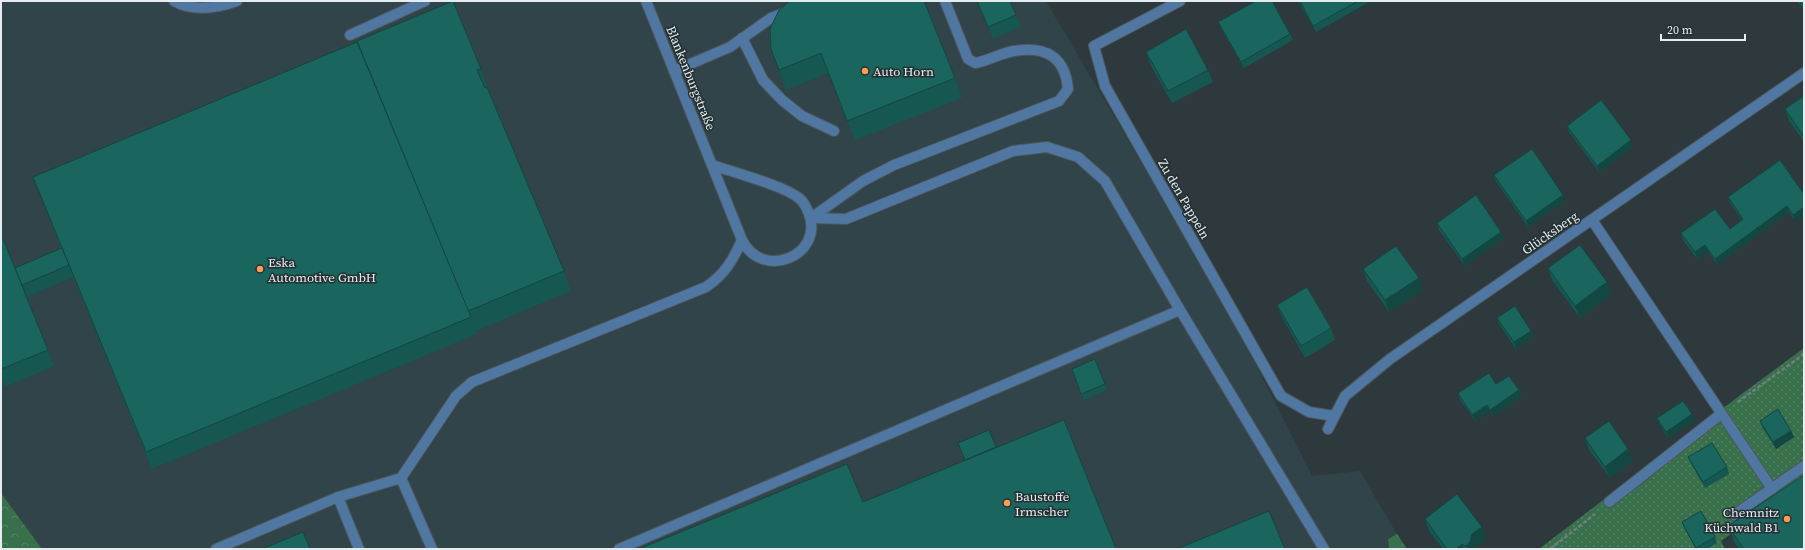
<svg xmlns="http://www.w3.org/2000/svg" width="1805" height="550" font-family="'Source Serif 4',serif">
<defs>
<pattern id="forest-crowns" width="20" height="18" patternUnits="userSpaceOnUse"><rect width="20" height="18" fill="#38704b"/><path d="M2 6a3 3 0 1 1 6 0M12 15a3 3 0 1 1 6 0" fill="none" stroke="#558565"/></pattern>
<pattern id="garden-dots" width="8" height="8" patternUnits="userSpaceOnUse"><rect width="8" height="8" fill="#38704b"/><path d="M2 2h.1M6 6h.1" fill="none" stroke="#558565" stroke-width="1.8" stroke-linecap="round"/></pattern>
</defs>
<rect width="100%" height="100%" fill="#2d393d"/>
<!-- built -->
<polygon fill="#30444a" points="1,1 1046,1 1227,307 1312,476 1360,471 1397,534 1388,539 1389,549 42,549 1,493"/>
<!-- forest -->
<g fill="url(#forest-crowns)">
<polygon points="1,493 42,549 1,549"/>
<polygon points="1397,534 1407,549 1389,549 1388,539"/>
</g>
<!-- garden -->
<polygon fill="url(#garden-dots)" points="1804,348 1804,483 1721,541 1725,549 1539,549 1743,393"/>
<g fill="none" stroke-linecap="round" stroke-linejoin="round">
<!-- lane casing -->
<g stroke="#4b565a" stroke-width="12">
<g id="lane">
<polyline points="350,35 425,1"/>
<polyline points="742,38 763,80 782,100 802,116 834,131"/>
<polyline points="674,71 730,47 771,18 814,1"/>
<path d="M811,218l52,-37 31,-16 165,-64 9,-12c-3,-33 -23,-43 -54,-38 -13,2 -26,10 -39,12l-7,-4 -23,-58"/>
<polyline points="1592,220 1772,489"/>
<polyline points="1180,310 1324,549"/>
<polyline points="401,478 432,549"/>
<polyline points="338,497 359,549"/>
<polyline points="1609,502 1721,414"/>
<polyline points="1734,515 1804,466"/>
<path d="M216,549l122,-52 63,-19 55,-82 16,-14 234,-95c19,-13 27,-27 36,-47"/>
<polyline points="619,549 1180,310 1105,181 1078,157 1047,147 1013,151 846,219 811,218"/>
</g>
</g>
<!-- street casing -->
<g stroke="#4b565a" stroke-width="12">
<g id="street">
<path d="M174,1c19,11 43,7 63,0"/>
<path d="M646,1l96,239c20,41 82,16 67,-26 -2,-5 -4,-11 -9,-15 -14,-13 -68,-27 -88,-34"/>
<polyline points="1180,1 1094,46 1105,86 1281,396 1309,412 1334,416"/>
<polyline points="1328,429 1345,396 1390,359 1804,73"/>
</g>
</g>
<!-- path -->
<g stroke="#737d80" stroke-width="2.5" stroke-dasharray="4 2" stroke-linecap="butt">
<polyline points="1738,402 1804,354"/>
<polyline points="1550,549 1595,514"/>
</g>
<!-- lane -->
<use href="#lane" stroke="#5077a2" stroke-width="10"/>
<!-- street -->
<use href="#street" stroke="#5077a2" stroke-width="10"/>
</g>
<!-- wall -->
<g fill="#165751">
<polygon points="977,1 1010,1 1021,27 993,39"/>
<polygon points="1298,1 1371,1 1316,32"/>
<polygon points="1797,1 1804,1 1804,10"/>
<polygon points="1218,22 1290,34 1293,40 1244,68 1221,28"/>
<polygon points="770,29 955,78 962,98 855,140 828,73 786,90 771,49"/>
<polygon points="1146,52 1208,70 1213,82 1172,103 1150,64"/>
<polygon points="481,69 487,87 564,271 571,291 476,331 477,334 152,469 73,277 27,297 48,350 54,366 5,387 1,376 1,234 15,268 61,248 39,193 33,177"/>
<polygon points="1804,96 1804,142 1789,121 1785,109"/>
<polygon points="1567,126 1633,146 1599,172 1569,132"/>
<polygon points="1780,160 1795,221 1789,212 1717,265 1708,251 1697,259 1683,240 1681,233 1730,229 1742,220 1730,203 1728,197"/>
<polygon points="1494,175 1565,201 1528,227 1496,181"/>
<polygon points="1437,223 1501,232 1504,238 1465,266 1439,230"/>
<polygon points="1548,268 1607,282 1611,294 1580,318 1552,280"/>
<polygon points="1363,269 1419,278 1423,290 1389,312 1367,281"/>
<polygon points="1277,305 1331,328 1335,340 1305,358 1282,317"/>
<polygon points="1497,318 1531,331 1533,337 1516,349 1499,324"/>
<polygon points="1072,369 1105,384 1107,390 1084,400"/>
<polygon points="1496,384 1519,390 1521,397 1493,416 1490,411 1475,421 1460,400 1458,393"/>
<polygon points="1657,418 1695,421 1668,438 1660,425"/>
<polygon points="1760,421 1791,431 1794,437 1776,449 1762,427"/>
<polygon points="1585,438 1633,461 1610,478 1589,450"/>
<polygon points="1688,457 1727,467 1729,474 1705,488 1691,464"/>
<polygon points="1425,519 1486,539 1476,546 1476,549 1443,549 1429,531"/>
<polygon points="1682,522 1715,537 1717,543 1708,549 1696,549 1684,528"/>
<polygon points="1728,526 1804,549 1739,549 1734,542"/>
</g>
<!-- shaded-wall -->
<g fill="#124742">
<polygon points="1631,140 1633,146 1599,172 1597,166"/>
<polygon points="1563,195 1565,201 1528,227 1526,221"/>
<polygon points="1787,206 1789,212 1717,265 1715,259"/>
<polygon points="1804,207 1804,215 1795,221 1793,215"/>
<polygon points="1501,232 1504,238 1465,266 1462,259"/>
<polygon points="1705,245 1708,251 1697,259 1695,252"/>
<polygon points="1419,278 1423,290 1389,312 1385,300"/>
<polygon points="1607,282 1611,294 1580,318 1575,306"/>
<polygon points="1531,331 1533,337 1516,349 1514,342"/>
<polygon points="1519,390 1521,397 1493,416 1490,410"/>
<polygon points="1487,405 1490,411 1475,421 1472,415"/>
<polygon points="1692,414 1695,421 1668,438 1666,432"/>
<polygon points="1791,431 1794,437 1776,449 1773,442"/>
<polygon points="1628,449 1633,461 1610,478 1605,467"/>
<polygon points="1482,527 1486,539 1476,546 1476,549 1467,549 1466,546 1472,534"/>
<polygon points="1462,544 1464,549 1456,549"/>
</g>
<!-- building -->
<g fill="#1a655e" stroke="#124742">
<polygon points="453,1 481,69 477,70 485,88 487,87 564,271 468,311 357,41"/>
<polygon points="790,1 924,1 955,78 847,121 821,53 779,70 771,49 770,29 779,10"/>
<polygon points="977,1 1010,1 1016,15 988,27"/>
<polygon points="1256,1 1272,1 1290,34 1241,62 1218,22"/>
<polygon points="1300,1 1358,1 1313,26"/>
<polygon points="1186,29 1208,70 1168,91 1146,52"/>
<polygon points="357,42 471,317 146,452 33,177"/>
<polygon points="1804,96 1804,137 1785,109"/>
<polygon points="1601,100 1631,140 1597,166 1567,126"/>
<polygon points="1532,149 1563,195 1526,221 1494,175"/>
<polygon points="1780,160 1804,194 1804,207 1793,215 1787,206 1715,259 1705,245 1695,252 1681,233 1715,209 1730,229 1743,219 1728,197"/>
<polygon points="1476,195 1501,232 1462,259 1437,223"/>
<polygon points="1,234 48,350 1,369"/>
<polygon points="1580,245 1607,282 1575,306 1548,268"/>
<polygon points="1396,246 1419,278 1385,300 1363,269"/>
<polygon points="62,248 69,265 22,285 15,268"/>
<polygon points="1307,287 1331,328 1301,346 1277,305"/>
<polygon points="1515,306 1531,331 1514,342 1497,318"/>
<polygon points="1095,359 1105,384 1081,394 1072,369"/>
<polygon points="1489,373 1496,384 1509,376 1519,390 1490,410 1487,405 1472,415 1458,393"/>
<polygon points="1683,401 1692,414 1666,432 1657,418"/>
<polygon points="1778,409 1791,431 1773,442 1760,421"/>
<polygon points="1064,420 1116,549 639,549 847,464 863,502"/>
<polygon points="1609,421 1628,449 1605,467 1585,438"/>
<polygon points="989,430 996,447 965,460 958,443"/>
<polygon points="1712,443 1727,467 1703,482 1688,457"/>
<polygon points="1804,475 1804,549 1744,549 1728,526"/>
<polygon points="1457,494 1482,527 1472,534 1470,542 1466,546 1462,544 1456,549 1447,549 1425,519"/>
<polygon points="1269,511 1285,549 1177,549"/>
<polygon points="1701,511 1715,537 1696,548 1682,522"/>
<polygon points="303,532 310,549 262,549"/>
</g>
<!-- markers -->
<g fill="#fe9c57" stroke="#232f32" stroke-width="1.5">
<circle cx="865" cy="71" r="4"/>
<circle cx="260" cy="269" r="4"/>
<circle cx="1007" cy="503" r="4"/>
<circle cx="1787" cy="519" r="4"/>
</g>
<g text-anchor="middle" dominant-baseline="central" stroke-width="3" stroke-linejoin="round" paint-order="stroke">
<!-- poi labels -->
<g font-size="13" fill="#e6edf0" stroke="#232f32" text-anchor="start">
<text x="873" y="71">Auto Horn</text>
<text x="268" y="262">Eska<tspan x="268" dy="15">Automotive GmbH</tspan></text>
<text x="1015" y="496">Baustoffe<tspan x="1015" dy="15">Irmscher</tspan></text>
<text x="1779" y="512" text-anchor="end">Chemnitz<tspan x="1779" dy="15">Küchwald B1</tspan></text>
</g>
<!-- street labels -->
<g font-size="13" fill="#e6edf0" stroke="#232f32">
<text transform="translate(691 78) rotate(68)">Blankenburgstraße</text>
<text transform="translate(1184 199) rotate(60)">Zu den Pappeln</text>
<text transform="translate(1550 233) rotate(-35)">Glücksberg</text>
</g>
</g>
<!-- border -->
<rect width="1805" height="550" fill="none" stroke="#e6edf0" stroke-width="4"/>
<!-- scale -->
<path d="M1661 34v6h84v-6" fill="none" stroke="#e6edf0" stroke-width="2"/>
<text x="1667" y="34" font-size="12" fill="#e6edf0" stroke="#232f32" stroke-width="3" paint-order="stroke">20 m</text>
</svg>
